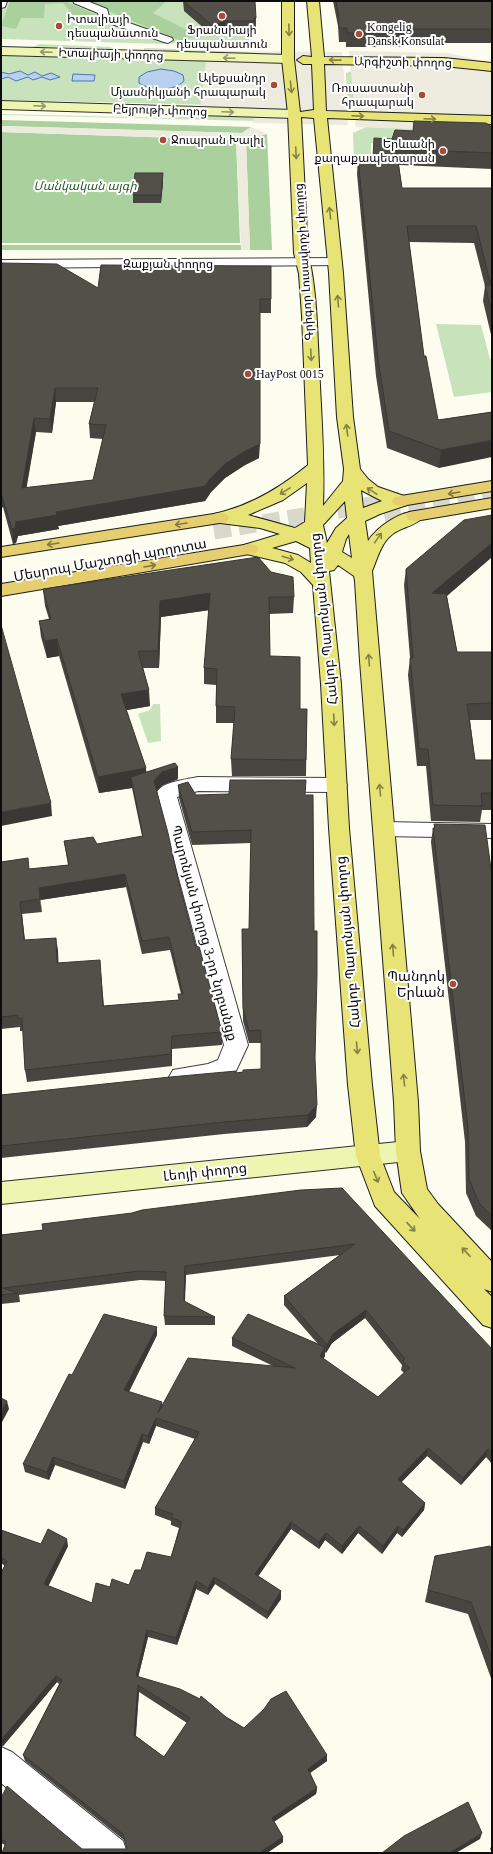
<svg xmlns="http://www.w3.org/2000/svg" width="493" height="1854" font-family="'Times New Roman','Noto Sans Armenian',serif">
<rect width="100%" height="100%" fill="#fcfdee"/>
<!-- green -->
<g fill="#c8e3bc">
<polygon points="1,1 249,1 249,44 180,43 164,44 1,39"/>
<polygon points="39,44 110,47 116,49 33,47"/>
<polygon points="144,48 177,49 181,50 261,52 261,54 144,50"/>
<polygon points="1,55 259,62 256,106 1,100"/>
<polygon points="352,71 355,108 347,106 346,73"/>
<polygon points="1,114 172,118 200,115 257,117 256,121 1,115"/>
<polygon points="366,127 483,130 411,145 371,143 371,163 354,163 353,133"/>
<polygon points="436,324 481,325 490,359 492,359 492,392 454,397"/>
<polygon points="153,704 160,704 161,741 148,743 138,714 150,710"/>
</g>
<!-- forest -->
<g fill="#aad19d">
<polygon points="10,1 65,1 99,16 73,15 63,3 45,4 44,18 21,18 16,29 1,26"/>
<polygon points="84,1 167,1 153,13 197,35 181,41"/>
<polygon points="1,120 251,127 242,133 1,126"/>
<polygon points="1,132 236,140 240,243 1,243"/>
<polygon points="267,134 272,250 250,250 246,140"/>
<rect x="1" y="245" width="240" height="5"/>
</g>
<!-- plaza -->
<g fill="#ecebde">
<polygon points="251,51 342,52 348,125 253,123 254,111 200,109 206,60 247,61"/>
<polygon points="349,51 448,53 492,63 492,132 356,127"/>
<polygon points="1,126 242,133 251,127 267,134 246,140 250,250 241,250 236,140 1,132"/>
</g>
<!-- water -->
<g fill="#b9cfee" stroke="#4976bb">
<path d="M161,69l13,2 9,4 1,6c-11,11 -33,10 -45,2v-6l8,-5z"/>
<polygon points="20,71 28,75 35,72 42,76 51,73 60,77 50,80 42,77 33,80 28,77 16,81 8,77 1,79 1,72 9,74"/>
<polygon points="73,74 95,75 94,81 72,81"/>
</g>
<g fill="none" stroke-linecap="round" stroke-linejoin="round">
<!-- trunk-tunnel -->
<g stroke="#d8d9cc" stroke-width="17" stroke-dasharray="17 8" stroke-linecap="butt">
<polyline points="384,514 492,496"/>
<polyline points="214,531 400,500"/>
</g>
<!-- pedestrian casing -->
<g stroke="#3f3f3f" stroke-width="2">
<g id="pedestrian">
<polygon points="1,1 7,1 5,7 1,8"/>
<polygon points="73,1 87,1 107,9 109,16 172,38 173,40 168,43 164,42 100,20 98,13 74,3"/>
</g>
</g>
<!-- minor casing -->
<g stroke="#3f3f3f" stroke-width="2">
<g id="minor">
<path d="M198,777l139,1 7,2 3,5 -3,5 -7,2 -139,-1 -21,6 71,248 -13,28c-18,8 -42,18 -62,11l-4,-7 4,-7 35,-6 10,-4 6,-15 -68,-252c7,-12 29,-13 42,-16z"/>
<polygon points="383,822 492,824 492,838 383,836 376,834 373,829 376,824"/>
<polygon points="1,1747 12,1752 123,1841 127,1853 85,1853 1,1783"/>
</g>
</g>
<!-- tertiary casing -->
<g stroke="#3f3f3f" stroke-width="2">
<polygon id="tertiary" points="335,258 340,259 342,262 340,265 1,268 1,260"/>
</g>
<!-- secondary casing -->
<g stroke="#2e2e2e" stroke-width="2">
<g id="secondary">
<polygon points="1,47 288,55 294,59 288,63 1,55"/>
<polygon points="1,101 294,110 298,111 300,114 298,117 294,118 1,109"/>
<polygon points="408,1141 417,1144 420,1151 417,1158 408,1161 1,1204 1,1182"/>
</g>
</g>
<!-- primary casing -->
<g stroke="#1d1d1d" stroke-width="2">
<path id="primary" d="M282,1h12v58l6,53 14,-2 -2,-46h-9l-6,-4 6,-4 9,1 -5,-56h12l5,56 120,1 48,5v8l-48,-5 -120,-2 2,47 166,5v8l-165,-6 16,155 10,144 7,52 8,10 10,8 29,10 3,4 -3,4 -27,9 -15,7 3,20c9,-14 35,-33 53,-29l3,4c-6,9 -21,11 -30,17 -13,9 -16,24 -22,38l46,531 2,49 7,38 11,15 54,58v30l-8,-3 8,8v31l-9,-3 -108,-119 -19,-50 -8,-71 -19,-257 -8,-144 -8,-99 -12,-13 -16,-9 -38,-9 -6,-5 3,-4 36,-11 -20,-6 -40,-5 -6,-1 -3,-4 3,-4c35,-8 65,-25 94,-49l-6,-149 -3,-42 -5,-21 -6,-139 -6,-55zM301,117l13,1 15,155 8,144 7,52 -1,12 -20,25c2,-47 -2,-94 -4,-141 -2,-37 -2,-75 -11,-112zM307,483l-2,39 -10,6 -47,-13 35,-15zM361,490l21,11 -19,7zM345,501l2,17 -11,10 -9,15 -4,-18zM349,534l3,24 -10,-6 4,-13zM296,541l14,7 1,15 -13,-8 -26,-7zM338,565l16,11 1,5 5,80 34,441 2,49 6,42 18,26 -26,-27 -14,-36 -8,-71 -23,-257 -8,-144 -12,-113 5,-1z"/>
</g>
<!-- trunk casing -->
<g stroke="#1d1d1d" stroke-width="2">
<g id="trunk">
<polygon points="492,481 492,491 401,506 395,505 392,501 395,497 401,496"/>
<polygon points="492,498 492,508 415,521 409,520 406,516 409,512 415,511"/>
<polygon points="220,513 226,514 229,518 226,522 1,557 1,547"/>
<polygon points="250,544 256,545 259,549 256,553 1,596 1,584"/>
</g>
</g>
<!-- pedestrian -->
<use href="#pedestrian" fill="#fff" fill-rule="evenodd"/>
<!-- minor -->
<use href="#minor" fill="#fff" fill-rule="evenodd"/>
<!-- tertiary -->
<use href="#tertiary" fill="#fff" fill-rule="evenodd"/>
<!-- secondary -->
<use href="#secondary" fill="#eef5b1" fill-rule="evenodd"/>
<!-- primary -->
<use href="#primary" fill="#e7e374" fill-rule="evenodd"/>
<!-- trunk -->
<use href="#trunk" fill="#e4ce6e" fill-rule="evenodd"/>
</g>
<!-- wall -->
<g fill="#474540" fill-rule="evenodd">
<polygon points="183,1 256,18 256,28 254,28 254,31 225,31 213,36 184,11"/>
<polygon points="333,1 492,1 492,43 404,43 403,47 346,47 346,42 339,42 338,26"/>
<polygon points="414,121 492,127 492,169 399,165 402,188 492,188 492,339 483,301 485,286 474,243 409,242 424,356 438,420 492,412 439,468 387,448 376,376 357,174 358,158 373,158 413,131"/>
<polygon points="163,182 161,203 133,203 133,195"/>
<path d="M1,263l97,25 173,-22v47h-11l-1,145 -14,7 -20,13 -14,14 -6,9 -147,25 1,3 -41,7 -2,7 -3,1 -10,-37 -2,1zM56,402h38l-5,22 1,14 13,1 -10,41 -67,8 10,-56 16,1z"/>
<polygon points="492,515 492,557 447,596 457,652 492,652 492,720 470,720 475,760 492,760 492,810 482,810 480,822 431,821 426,766 417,766 408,675 410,658 404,585 406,569"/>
<path d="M43,589l251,8 -1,16 -24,1 1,42 30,53h7l-1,67h-74l-1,-17 3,-36h-18v-38l-12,-1v-16l5,-58 -48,7 -2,51h-16l7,38 -24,4 20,58v4l32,-5v12l-15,6 -6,6 21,88 18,68 26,85v13l-50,4v17l-145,16 -2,-12 -2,-39h-3v-4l-19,2v-167l28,7 39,-4 -4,-24 33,3 45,-8 -10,-48 -33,5 -40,-137 -12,2 -6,-21 -2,-16 10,-2 -4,-13zM126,887l16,67 28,-4 11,44 -2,6 -75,6 -3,-33 -43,-10v-13l-33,-10 -3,-26 20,-2 -2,-12z"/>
<polygon points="178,785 196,795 305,795 316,1117 307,1127 224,1134 1,1158 1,1095 236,1073 261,1069 261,1043 249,1043 243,1021 242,929 249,929 251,843 192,845 179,798"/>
<polygon points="434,824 492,876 492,1231 476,1216 466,1193 465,1142 431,842 433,828 434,828"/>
<path d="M301,1190l191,159v115l-6,-7 -25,28 -34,-29 -26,26 24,21 -1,7 -22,27 -5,-4 -15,21 -24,-21 -16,21 -17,-14 -6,9 -28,-20 -33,47 23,15v8l-14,20 -52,-35 -7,11 -12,-6 -19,56 -29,-8 -10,40 88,40 18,11 83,27v6l-17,12 7,15 -1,6 -42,28 9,15v5l-16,11h-265l3,-8 -4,-2v-45l81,51h45l-3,-9 -99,-79 -2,-6 36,-71 -2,-2 -54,64h-2v-173l4,-7 -4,-3v-33l40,14 27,2 -20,40 44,17 18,-16 19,-2 12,-15 30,-13 8,-29 -8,-3v-4l-16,-6v-7l40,-69 -39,-13 -7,18 -6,-2 -18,47 -70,-24 -6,15 -24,-8 -2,-8 49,-89 85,-40 -28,57 33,12 111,-38 -41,-20v-8l86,6 -34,-39v-9l56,-41 -154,20 -1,27 30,15v8h-50l-1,-9 2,-35 -26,-1 -121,15 1,7 -19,2v-69l42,-5 89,-17zM365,1318l37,47 -1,5 3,3 -26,24 -55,-38 2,-3v-4l1,1 6,-10zM139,1692l48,31 -23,34 -28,-21z"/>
<polygon points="492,1552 492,1681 468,1614 425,1602 435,1556"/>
<polygon points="492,1845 492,1852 490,1849"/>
</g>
<!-- shaded-wall -->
<g fill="#3a3834">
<polygon points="225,21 225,31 213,36 213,26"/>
<polygon points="163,173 163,182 161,203 161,195"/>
<polygon points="55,388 56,402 52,433 50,419"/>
<polygon points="34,418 36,432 24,503 22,488"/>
<polygon points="492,440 492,457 439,468 441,450"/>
<polygon points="260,444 259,458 245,465 225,478 211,492 205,501 58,526 59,529 18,536 16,543 13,544 12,529 16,522 211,478 225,464 245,451"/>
<polygon points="1,493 3,507 1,508"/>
<polygon points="492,543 492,557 430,610 432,593"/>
<polygon points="210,593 210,610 161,617 159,668 158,651 160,601"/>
<polygon points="57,639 59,656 47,658 45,641"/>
<polygon points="149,690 150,706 122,711 121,694"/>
<polygon points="178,767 178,779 163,785 155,793 154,781 162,772"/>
<polygon points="146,768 147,785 131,777 132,788 99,793 98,777"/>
<polygon points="51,803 52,816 1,826 1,812"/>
<polygon points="125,874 126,887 40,900 42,912 39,888"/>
<polygon points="20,902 22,914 26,953 24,940"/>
<polygon points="56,938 58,950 59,976 57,963"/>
<polygon points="172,1036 172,1066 171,1054"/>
<polygon points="317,1105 316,1117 307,1127 308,1115"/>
<polygon points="185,1266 186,1275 184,1310 184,1301"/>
<polygon points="366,1310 365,1318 332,1343 326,1353 327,1345 333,1334"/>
<polygon points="157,1327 157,1335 125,1399 124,1390"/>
<polygon points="325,1347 325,1356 319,1365 320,1356"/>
<polygon points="7,1401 9,1409 1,1424 1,1412"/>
<polygon points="156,1418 156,1426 149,1444 148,1436"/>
<polygon points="142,1434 143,1442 125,1489 124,1481"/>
<polygon points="428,1448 427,1456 397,1487 398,1479"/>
<polygon points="488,1449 486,1457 461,1485 463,1478"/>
<polygon points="53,1457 55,1465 49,1480 47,1472"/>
<polygon points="425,1503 424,1510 402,1537 403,1530"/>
<polygon points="291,1522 291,1529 255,1581 255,1574"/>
<polygon points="359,1526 358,1533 342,1554 342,1546"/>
<polygon points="398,1526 397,1533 382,1554 383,1546"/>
<polygon points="326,1533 325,1540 319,1549 319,1542"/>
<polygon points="67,1539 68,1546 46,1591 44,1584"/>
<polygon points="214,1577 215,1584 208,1595 208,1588"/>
<polygon points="196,1581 196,1589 177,1645 176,1638"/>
<polygon points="281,1591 281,1599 267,1619 268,1612"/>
<polygon points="147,1630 148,1637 137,1682 136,1676"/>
<polygon points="56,1676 57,1682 3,1746 1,1740"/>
<polygon points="138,1685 139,1692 135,1741 134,1735"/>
<polygon points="327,1755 327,1761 307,1775 308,1769"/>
<polygon points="317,1788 316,1794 271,1823 272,1818"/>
<polygon points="482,1833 480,1839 456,1853 449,1853"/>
<polygon points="283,1837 283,1842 267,1853 259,1853"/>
</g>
<!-- building -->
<g fill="#53504a" stroke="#3a3834" fill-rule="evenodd">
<polygon points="183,1 255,1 256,18 254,18 254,21 225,21 213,26"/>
<polygon points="336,1 492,1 492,29 404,29 404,33 347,33 347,28 339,28 338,12"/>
<polygon points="414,121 486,123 492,127 492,153 396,149 402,188 492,188 492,313 485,285 491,285 476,226 407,226 424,356 426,356 438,420 492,412 492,440 441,450 389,431 378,359 358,158 373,158 374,138 392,139 395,130 413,131"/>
<polygon points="135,173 163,173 161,195 133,195"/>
<path d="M1,263l56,1 41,24 3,-23 170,1v33h-11v145l-15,7 -20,13 -14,14 -6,8 -149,26 1,3 -41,7 -1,7h-3l-11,-36zM55,388h43l-9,36 17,1 -13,55 -71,8 12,-70 16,1z"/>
<polygon points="492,515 492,543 432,593 446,594 457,652 492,652 492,703 467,704 475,760 492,760 492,793 481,793 482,806 433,805 428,749 419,749 410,658 413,658 406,569 464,520"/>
<polygon points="258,557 271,572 293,577 294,597 269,597 270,656 300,657 300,709 307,709 306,760 231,759 235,707 216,706 217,669 204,668 210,593 160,601 158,651 138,651 149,690 121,694 146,768 98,777 57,639 45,641 39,621 51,619 43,589"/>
<polygon points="1,625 51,803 1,812"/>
<path d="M175,763l3,4 -16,5 -8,9 14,52 10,46 18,68 3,-1 23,86 -50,4 -1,18 -146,16 -3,-52 -4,1v-4l-17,2v-155l27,-4 1,11 40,-4 -5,-24 29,-4 4,7 46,-8 -12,-59zM125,874l17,67 27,-4 14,57h-5l1,6 -76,6 -3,-46 -43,3 -1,-25 -32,2 -4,-38 20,-3 -1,-11z"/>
<polygon points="230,780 306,780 305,795 313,795 314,931 317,931 317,975 315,1058 317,1105 308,1115 224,1122 1,1146 1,1095 170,1077 236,1071 236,1073 243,1072 243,1070 261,1069 261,1030 249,1031 243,1008 242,929 249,929 251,830 192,832 178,785 188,782 196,795 229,794"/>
<polygon points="434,824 485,825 492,876 492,1216 479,1203 469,1179 468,1128 433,828 435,828"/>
<path d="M342,1188l150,161v104l-4,-4 -25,29 -35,-30 -30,31 27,24 -22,27 -5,-4 -15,20 -24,-20 -17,20 -16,-13 -7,9 -28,-20 -36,52 26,17 -13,21 -54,-35 -6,11 -12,-7 -20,57 -29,-8 -11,46 44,13 20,10 1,-3 25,21 18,11 20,-19 7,-10 15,-8 41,64 -19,14 9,19 -45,30 11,19 -24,16h-257l4,-11 -5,-3v-41l6,-12 75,63h45l-4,-15 -100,-79 39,-75 -6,-4 -55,64v-167l6,-12 -6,-4v-27l40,14 7,-15 19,10 -23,45 48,19 4,-20 14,4 2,-8 17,6 6,-15h6l6,-18 24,5 11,-35 -11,-5 2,-3 -18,-6 44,-76 -43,-14 -8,18 -6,-2 -18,47 -71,-24 -6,15 -24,-8 46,-90 3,1 32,-61 53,13 -33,63 38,12 -4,11 30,-55 107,10 -63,-30 16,-24 77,33 -5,9 58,41 31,-29 -6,-7 2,-2 -39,-49 -33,24 -6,11 -43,-49 71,-52 -170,22 -1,35 31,16 -51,-1 2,-44 -27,-1 -136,17 15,5 -17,2v-60l42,-5 -1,-6 90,-11 10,-3 159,-20zM138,1685l52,33 -26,39 -30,-22z"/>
<polygon points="1,1398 7,1401 1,1412"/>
<polygon points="490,1546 492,1552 492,1659 471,1602 428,1590 435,1556"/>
<polygon points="468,1802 482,1833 449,1853 382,1853 404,1836"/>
</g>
<!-- one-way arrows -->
<defs><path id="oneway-shaft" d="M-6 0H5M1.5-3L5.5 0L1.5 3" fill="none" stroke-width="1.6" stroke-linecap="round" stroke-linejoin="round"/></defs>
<g stroke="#848245">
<use href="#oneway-shaft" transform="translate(289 30) rotate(89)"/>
<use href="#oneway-shaft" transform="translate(335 60) rotate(-179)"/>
<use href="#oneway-shaft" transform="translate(291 87) rotate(84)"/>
<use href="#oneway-shaft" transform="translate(358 116) rotate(2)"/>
<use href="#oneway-shaft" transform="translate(430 119) rotate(2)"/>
<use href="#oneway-shaft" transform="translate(296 153) rotate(87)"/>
<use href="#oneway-shaft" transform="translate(330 213) rotate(-96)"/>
<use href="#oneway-shaft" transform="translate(338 301) rotate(-94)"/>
<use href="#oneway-shaft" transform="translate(311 355) rotate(87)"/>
<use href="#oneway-shaft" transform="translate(347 430) rotate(-97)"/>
<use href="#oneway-shaft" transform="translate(285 491) rotate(148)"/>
<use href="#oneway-shaft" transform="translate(372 491) rotate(-146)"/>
<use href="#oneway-shaft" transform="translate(378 538) rotate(-55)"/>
<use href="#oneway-shaft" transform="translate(288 558) rotate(17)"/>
<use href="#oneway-shaft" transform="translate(369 660) rotate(-94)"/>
<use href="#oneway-shaft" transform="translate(334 720) rotate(87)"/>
<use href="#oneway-shaft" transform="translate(380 790) rotate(-95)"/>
<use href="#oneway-shaft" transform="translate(393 950) rotate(-95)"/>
<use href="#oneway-shaft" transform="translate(357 1048) rotate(85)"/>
<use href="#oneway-shaft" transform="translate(404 1080) rotate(-95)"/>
<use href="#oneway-shaft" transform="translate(376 1177) rotate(68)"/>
<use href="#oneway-shaft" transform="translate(411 1227) rotate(47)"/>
<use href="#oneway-shaft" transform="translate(466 1252) rotate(-133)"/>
</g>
<g stroke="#94986f">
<use href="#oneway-shaft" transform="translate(46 52) rotate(-178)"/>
<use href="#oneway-shaft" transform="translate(229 58) rotate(-178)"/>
<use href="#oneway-shaft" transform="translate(40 106) rotate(2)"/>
<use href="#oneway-shaft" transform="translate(228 112) rotate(2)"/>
</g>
<g stroke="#837742">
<use href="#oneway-shaft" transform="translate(454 493) rotate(170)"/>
<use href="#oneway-shaft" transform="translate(181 524) rotate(171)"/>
<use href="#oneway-shaft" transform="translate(53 544) rotate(171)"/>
<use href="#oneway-shaft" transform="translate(150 566) rotate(-10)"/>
</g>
<!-- markers -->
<g fill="#aa4936" stroke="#fff" stroke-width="1.5">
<circle cx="222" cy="16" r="4"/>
<circle cx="59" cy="26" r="4"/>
<circle cx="359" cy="34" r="4"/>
<circle cx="274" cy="85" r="4"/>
<circle cx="422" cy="95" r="4"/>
<circle cx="163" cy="140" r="4"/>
<circle cx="443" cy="151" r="4"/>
<circle cx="248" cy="374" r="4"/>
<circle cx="453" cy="984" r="4"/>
</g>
<g text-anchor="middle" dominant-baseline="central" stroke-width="4" stroke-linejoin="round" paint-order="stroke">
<!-- far-poi labels -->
<g font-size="12" fill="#0c0c0c" stroke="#fff" text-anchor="start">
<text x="67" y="19">Իտալիայի<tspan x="67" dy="14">դեսպանատուն</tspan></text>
<text x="367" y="27">Kongelig<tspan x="367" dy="14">Dansk Konsulat</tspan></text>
<text x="222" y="30" text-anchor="middle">Ֆրանսիայի<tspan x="222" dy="14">դեսպանատուն</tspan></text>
<text x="266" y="78" text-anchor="end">Ալեքսանդր<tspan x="266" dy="14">Մյասնիկյանի հրապարակ</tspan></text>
<text x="414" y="88" text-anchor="end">Ռուսաստանի<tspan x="414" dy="14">հրապարակ</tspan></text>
<text x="171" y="140">Ջուպրան Խալիլ</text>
<text x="435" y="144" text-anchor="end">Երևւանի<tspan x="435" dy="14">քաղաքապետարան</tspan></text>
<text x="256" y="374">HayPost 0015</text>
</g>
<!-- far-street labels -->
<g font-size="12" fill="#0c0c0c" stroke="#fff">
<text transform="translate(111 54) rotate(2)">Իտալիայի փողոց</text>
<text transform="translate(403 62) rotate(1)">Արգիշտի փողոց</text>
<text transform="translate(160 110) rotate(2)">Բեյրութի փողոց</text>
<text transform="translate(304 262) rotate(-94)">Գրիգոր Լուսավորչի փողոց</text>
<text x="168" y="264">Զաքյան փողոց</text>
</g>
<!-- far-park labels -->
<g font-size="12" font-style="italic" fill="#255b25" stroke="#fff">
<text x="85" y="186">Մանկական այգի</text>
</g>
<!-- street labels -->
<g font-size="14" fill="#0c0c0c" stroke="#fff">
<text transform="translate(110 560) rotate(-10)">Մեսրոպ Մաշտոցի պողոտա</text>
<text transform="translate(324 619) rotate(-96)">Հակոբ Պարոնյան փողոց</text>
<text transform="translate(204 933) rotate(75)">Պարոնյան փողոց 3-րդ նրբանցք</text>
<text transform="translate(348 942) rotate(-95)">Հակոբ Պարոնյան փողոց</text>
<text transform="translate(205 1172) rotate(-6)">Լեոյի փողոց</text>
</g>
<!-- poi labels -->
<g font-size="14" fill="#0c0c0c" stroke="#fff" text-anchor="end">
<text x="445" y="976">Պանդոկ<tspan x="445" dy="16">Երևան</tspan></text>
</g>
</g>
<!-- border -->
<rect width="493" height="1854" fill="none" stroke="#0c0c0c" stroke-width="4"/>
</svg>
